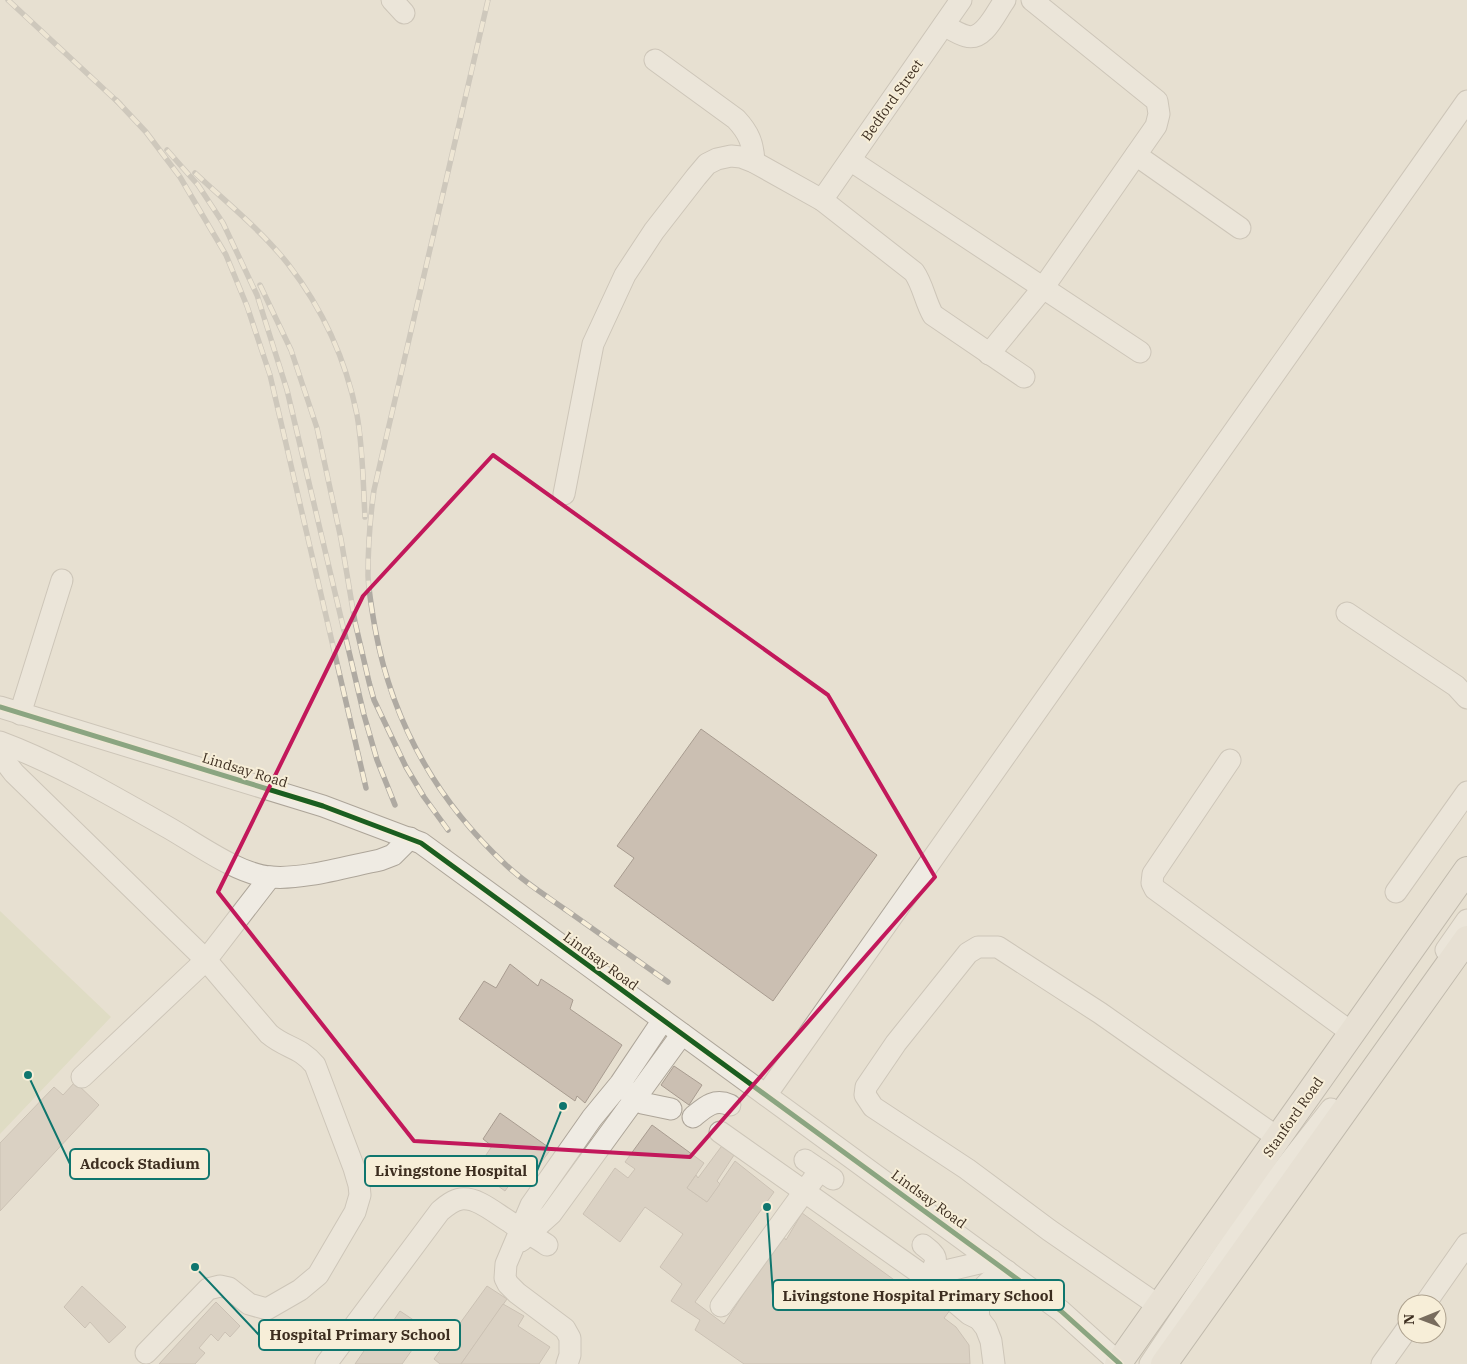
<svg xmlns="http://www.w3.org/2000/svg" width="1467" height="1364" font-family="'IBM Plex Serif',serif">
<rect width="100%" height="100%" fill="#e7e0d1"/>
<!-- green -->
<polygon fill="#d6d7b3" points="0,911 111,1017 0,1134"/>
<!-- building -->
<g fill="#cbbfb2" stroke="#a89c90">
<polygon points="701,729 877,855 773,1001 614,886 634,858 617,846"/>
<polygon points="510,964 538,986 541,979 573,1000 570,1009 622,1045 585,1103 577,1096 575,1101 459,1019 484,981 496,988"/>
<polygon points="674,1066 702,1085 689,1105 661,1085"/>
<polygon points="75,1082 99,1105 0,1211 0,1143 54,1087 63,1095"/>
<polygon points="500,1113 551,1149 534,1172 523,1165 505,1191 476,1170 492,1146 483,1139"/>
<polygon points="652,1125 704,1163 687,1188 707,1202 735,1161 774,1192 695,1302 724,1324 782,1234 786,1240 802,1213 926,1303 932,1296 951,1309 944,1318 956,1327 969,1345 970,1364 744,1364 695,1330 700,1320 671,1301 682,1284 660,1267 683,1234 645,1207 620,1242 583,1214 615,1168 628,1178 635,1169 625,1162"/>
<polygon points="586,1136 595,1142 584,1158 576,1152"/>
<polygon points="724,1143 736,1152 717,1181 720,1184 707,1202 687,1188 696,1175 698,1178"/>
<polygon points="82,1286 126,1327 109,1343 90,1322 85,1328 64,1307"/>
<polygon points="487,1286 507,1299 461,1364 440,1364 434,1359"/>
<polygon points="216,1302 240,1326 230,1337 225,1332 218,1341 211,1334 199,1348 205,1353 195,1364 159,1364"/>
<polygon points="503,1304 524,1316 518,1326 550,1347 539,1364 461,1364"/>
<polygon points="400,1311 427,1329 402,1364 355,1364 375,1335 381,1339"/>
</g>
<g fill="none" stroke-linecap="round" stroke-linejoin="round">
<!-- minor casing -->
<g stroke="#ada599" stroke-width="23">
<g id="minor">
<polyline points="392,0 404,13"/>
<path d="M944,25c7,4 14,9 22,11 18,6 30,-24 39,-36"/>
<path d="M655,60l81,59c13,14 17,24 18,43"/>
<polyline points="1136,155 1240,228"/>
<polyline points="850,160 1140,352"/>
<polyline points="822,200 961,0"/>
<polyline points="989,354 1043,288 1156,126 1159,114 1157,101 1032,0"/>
<path d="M564,494l29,-150 32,-69 29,-44 42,-54 11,-13 10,-5 14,-3 10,1 13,5 68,38 92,72c9,13 11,29 19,43l91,62"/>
<polyline points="1347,613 1456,686 1467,698"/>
<polyline points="0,707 323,806 421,843 1061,1311 1120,1364"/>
<polyline points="20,714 62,580"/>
<path d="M0,742c59,22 114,55 169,86 28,16 70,47 102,49 31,3 78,-11 109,-17l13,-5 17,-17"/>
<polyline points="0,755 14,773 206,960 270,877"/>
<polyline points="1230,760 1153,874 1152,883 1155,889 1352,1033"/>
<polyline points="1396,892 1467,792"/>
<polyline points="1446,950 1467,920"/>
<path d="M82,1077l124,-117 63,74c18,15 30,12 46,31l39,103 5,17 1,10 -5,17 -37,63 -18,15 -33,19 -18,-5 -20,-16 -9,-2 -12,3 -62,64"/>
<polyline points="625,1089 642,1103 671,1109"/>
<polyline points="766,1095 1467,101"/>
<path d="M693,1117c12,-10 21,-19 37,-12"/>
<polyline points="720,1132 924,1276 969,1314 979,1319 986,1328 991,1341 994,1364"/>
<polyline points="805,1160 833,1179"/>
<polyline points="521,1241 551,1214 682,1034"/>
<path d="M923,1245c14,11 16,13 7,29"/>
<polyline points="924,1276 992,1260"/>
<polyline points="1425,1304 1467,1244"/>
<polyline points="721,1306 820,1170"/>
<polyline points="1159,1306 1049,1230 967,1169 873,1107 865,1095 866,1087 896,1043 968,953 978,947 998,947 1100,1013 1278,1138"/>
<path d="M979,1319c-3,-29 3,-35 28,-48"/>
<path d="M326,1364l114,-153c6,-5 13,-11 21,-12 17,-2 35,15 49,23 13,9 24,14 37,23"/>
<polyline points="567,1364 570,1355 570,1338 565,1329 517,1293 508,1284 505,1278 506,1264 531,1205 592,1118 620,1084 663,1020"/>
<polyline points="1150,1364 1262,1197 1331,1109"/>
<polyline points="1382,1364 1407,1329"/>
</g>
</g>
<!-- major casing -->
<g stroke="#928b80" stroke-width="28">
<g id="major">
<polyline points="1118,1364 1467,870"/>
<polyline points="1164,1364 1467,939"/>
</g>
</g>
<!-- minor -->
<use href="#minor" stroke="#efebe3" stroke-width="21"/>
<!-- major -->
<use href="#major" stroke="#e6e1d4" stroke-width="26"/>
<!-- rail casing -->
<g stroke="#afaaa2" stroke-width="5.5">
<g id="rail">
<polyline points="8,0 120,104"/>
<path d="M488,0l-114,490c-4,28 -6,57 -6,86 1,18 4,35 7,52 17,94 61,172 131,237 19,18 42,32 63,47 33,23 66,47 99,70"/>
<polyline points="116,100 146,132 180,177 226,255 247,306 270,375 366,788"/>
<polyline points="167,150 198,185 223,223 257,295 287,390 364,715 377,760 395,805"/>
<path d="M195,173c31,29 66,57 93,91 34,44 58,96 69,151 6,33 6,68 8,102"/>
<polyline points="260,285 291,350 317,428 341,539 355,622 369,682 374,700 406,767 424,797 448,830"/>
</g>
</g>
<!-- rail -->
<use href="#rail" stroke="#f7eed8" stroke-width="4" stroke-dasharray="11" stroke-linecap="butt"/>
<!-- cycleway casing -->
<g stroke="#f7eed8" stroke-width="8">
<polyline id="cycleway" points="0,707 323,806 421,843 1061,1311 1120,1364"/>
</g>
<!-- cycleway -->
<use href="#cycleway" stroke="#1b5e20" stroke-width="5"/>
</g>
<!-- marked area -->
<path d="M0 0H1467V1364H0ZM493,455l335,240 107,182 -245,280 -276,-16 -196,-249 145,-296z" fill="#e7e0d1" fill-opacity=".55" fill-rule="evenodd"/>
<path fill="none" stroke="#c2185b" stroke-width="4" stroke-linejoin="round" d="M493,455l335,240 107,182 -245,280 -276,-16 -196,-249 145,-296z"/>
<g text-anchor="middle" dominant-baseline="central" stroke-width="4" stroke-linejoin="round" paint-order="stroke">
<!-- street labels -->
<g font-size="14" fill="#3d2e20" stroke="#f7eed8">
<text transform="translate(892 100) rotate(-55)">Bedford Street</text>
<text transform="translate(245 770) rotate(17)">Lindsay Road</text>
<text transform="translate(601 961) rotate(36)">Lindsay Road</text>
<text transform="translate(1293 1117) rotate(-55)">Stanford Road</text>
<text transform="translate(929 1199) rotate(36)">Lindsay Road</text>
</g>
</g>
<!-- callouts -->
<path fill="none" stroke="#0f766e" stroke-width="2" d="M28 1075L70 1164M563 1106L537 1171M767 1207L773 1295M195 1267L259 1335"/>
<g fill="#0f766e" stroke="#f7eed8" stroke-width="2">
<circle cx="28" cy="1075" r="5"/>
<circle cx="563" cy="1106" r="5"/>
<circle cx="767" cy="1207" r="5"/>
<circle cx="195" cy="1267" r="5"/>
</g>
<g fill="#f7eed8" stroke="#0f766e" stroke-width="2">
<rect x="70" y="1149" width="139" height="30" rx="5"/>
<rect x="365" y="1156" width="172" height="30" rx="5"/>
<rect x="773" y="1280" width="291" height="30" rx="5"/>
<rect x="259" y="1320" width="201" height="30" rx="5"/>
</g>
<g font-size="15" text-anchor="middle" font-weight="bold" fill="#3d2e20">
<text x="140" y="1169">Adcock Stadium</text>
<text x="451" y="1176">Livingstone Hospital</text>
<text x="918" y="1301">Livingstone Hospital Primary School</text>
<text x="360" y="1340">Hospital Primary School</text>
</g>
<!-- north arrow -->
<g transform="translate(1422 1319) rotate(269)"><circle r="24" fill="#f7eed8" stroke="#ada18e"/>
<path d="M0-4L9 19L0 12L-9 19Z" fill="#786c5e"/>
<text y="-8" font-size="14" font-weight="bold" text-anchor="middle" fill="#3d2e20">N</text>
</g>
</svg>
